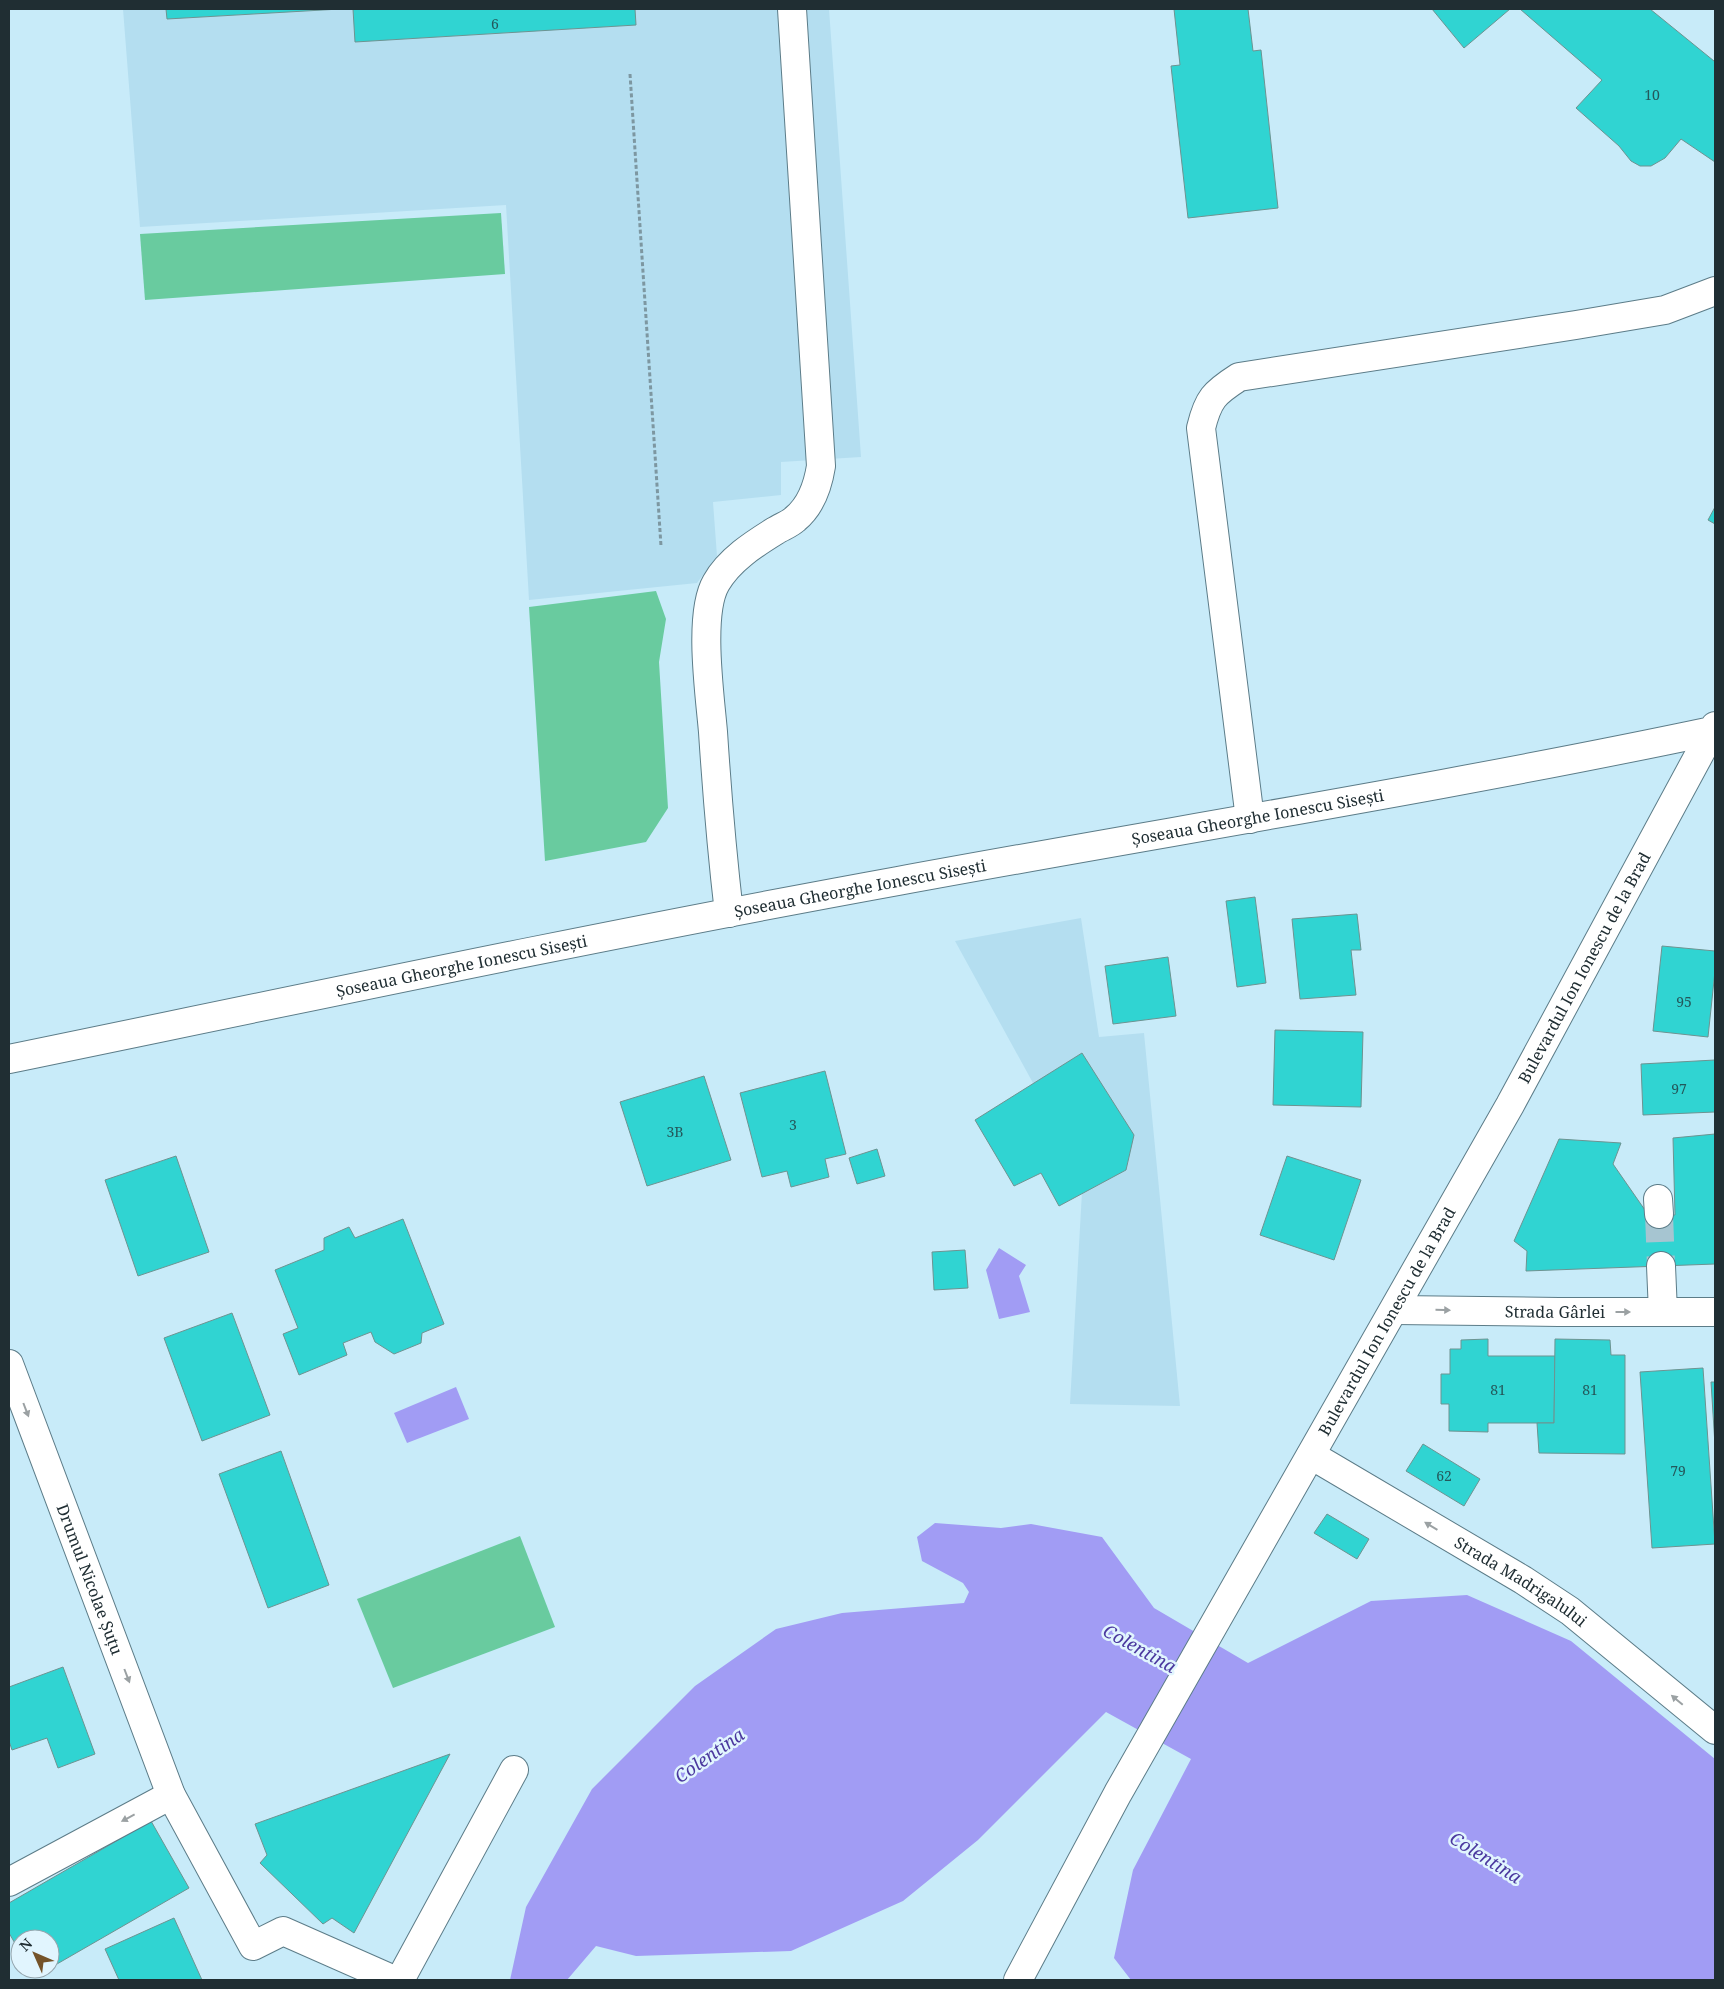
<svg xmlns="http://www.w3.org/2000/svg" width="1724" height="1989" font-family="'Noto Serif',serif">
<rect width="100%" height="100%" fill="#c8ebf9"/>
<!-- built -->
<g fill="#b4def0">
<polygon points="123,9 829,9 861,457 781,462 781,495 713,502 717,556 697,583 529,600 506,205 140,227"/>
<polygon points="1081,918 1099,1037 1144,1033 1180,1406 1070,1404 1082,1192 1033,1083 955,941"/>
</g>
<!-- green -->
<g fill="#69cb9f">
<polygon points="501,213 505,274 145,300 140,234"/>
<polygon points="656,591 666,619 659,662 668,808 646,842 545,861 529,607"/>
<polygon points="520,1536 555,1627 393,1688 357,1599"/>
</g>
<!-- water -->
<g fill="#a19cf4">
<polygon points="999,1248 1026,1265 1019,1276 1030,1312 999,1319 986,1270"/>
<polygon points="456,1387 469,1419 407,1443 394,1413"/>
<polygon points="935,1523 1001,1528 1031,1524 1102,1537 1154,1608 1248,1663 1371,1601 1467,1595 1571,1641 1715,1759 1715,1980 1131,1980 1114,1958 1133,1870 1191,1759 1106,1712 978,1840 903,1901 791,1951 636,1956 596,1946 567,1980 510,1980 526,1907 592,1789 695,1686 776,1629 842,1613 964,1603 969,1592 963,1583 922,1561 917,1537"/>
</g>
<!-- building -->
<g fill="#30d4d2" stroke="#6d9391">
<polygon points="166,9 340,9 167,19"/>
<polygon points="353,9 635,9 636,25 355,42"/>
<polygon points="1174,9 1248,9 1253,51 1261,50 1278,208 1188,218 1171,66 1180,65"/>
<polygon points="1432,9 1510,9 1464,48"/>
<polygon points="1520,9 1650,9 1714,61 1715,59 1715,162 1681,139 1665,158 1651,166 1640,166 1631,161 1619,146 1576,108 1602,80"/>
<polygon points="1715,507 1715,524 1708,520"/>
<polygon points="1255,897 1266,983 1237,987 1226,901"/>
<polygon points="1357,914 1361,950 1351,950 1356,995 1300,999 1292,919"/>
<polygon points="1662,946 1715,951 1715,971 1708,1037 1653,1031"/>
<polygon points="1168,957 1176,1016 1113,1024 1105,966"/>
<polygon points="1275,1030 1363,1032 1361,1107 1273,1105"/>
<polygon points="1082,1053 1134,1135 1126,1170 1059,1206 1041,1173 1014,1186 975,1120"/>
<polygon points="1715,1060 1715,1112 1643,1115 1641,1064"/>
<polygon points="825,1071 846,1154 825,1159 829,1177 791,1187 787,1171 762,1177 740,1093"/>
<polygon points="704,1076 731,1160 647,1186 620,1102"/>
<polygon points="1715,1134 1715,1264 1526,1271 1527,1251 1514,1241 1559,1139 1621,1143 1613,1164 1647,1213 1675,1215 1673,1138"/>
<polygon points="877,1149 885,1176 857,1184 849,1158"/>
<polygon points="176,1156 209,1252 138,1276 105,1180"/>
<polygon points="1287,1156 1361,1180 1334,1260 1260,1235"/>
<polygon points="403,1219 444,1324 422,1333 421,1343 394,1354 375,1342 371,1332 343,1343 347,1355 299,1375 283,1334 298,1328 275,1270 324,1250 324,1238 349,1227 355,1238"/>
<polygon points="965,1250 968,1288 934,1290 932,1252"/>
<polygon points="232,1313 270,1415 202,1441 164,1338"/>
<polygon points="1488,1339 1488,1356 1555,1356 1554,1423 1488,1423 1488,1432 1449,1431 1449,1404 1441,1404 1441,1374 1450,1374 1450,1349 1461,1349 1461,1340"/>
<polygon points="1555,1339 1610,1340 1611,1355 1625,1355 1625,1454 1539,1453 1537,1423 1554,1423"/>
<polygon points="1703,1368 1715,1544 1652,1548 1640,1372"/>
<polygon points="1711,1382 1715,1382 1715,1445"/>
<polygon points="1423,1444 1480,1479 1464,1506 1406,1471"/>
<polygon points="281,1451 329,1585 268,1608 219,1474"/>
<polygon points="1327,1514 1369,1539 1357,1559 1314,1533"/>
<polygon points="63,1667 95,1754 58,1768 47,1738 12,1750 9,1741 9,1687"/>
<polygon points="450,1754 354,1933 332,1918 323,1924 260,1863 267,1855 255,1824"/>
<polygon points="151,1821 189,1888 50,1968 50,1939 20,1939 20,1952 9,1933 9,1903"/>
<polygon points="174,1918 202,1980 119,1980 105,1949"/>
<polygon points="30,1969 49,1969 34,1977"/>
</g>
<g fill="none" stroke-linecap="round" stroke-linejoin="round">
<!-- minor-tunnel -->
<polyline stroke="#a6c5d1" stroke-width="28" stroke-dasharray="28 14" stroke-linecap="butt" points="1659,1214 1661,1266"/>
<!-- minor casing -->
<g stroke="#5c7c88" stroke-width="30">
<g id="minor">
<path d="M1250,819l-49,-391c7,-29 13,-35 38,-51l337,-52 89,-15 50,-19"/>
<path d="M729,913c-7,-60 -12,-120 -16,-181 -3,-36 -15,-118 3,-149 13,-23 38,-39 59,-52 6,-4 15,-7 20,-12 16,-13 23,-34 26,-53l-29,-457"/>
<polyline points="1658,1199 1659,1214"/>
<polyline points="1661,1266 1663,1312"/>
<path id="s1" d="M1395,1310l164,2h156"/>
<path id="s2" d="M9,1364l162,431 82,151 30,-15 111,49"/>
<path id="s3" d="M1311,1455l212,125 47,31 145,119"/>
<polyline points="9,1882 171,1795"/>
<polyline points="400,1980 514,1770"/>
<path id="s4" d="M1018,1980l100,-187 392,-688 202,-374"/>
</g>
</g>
<!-- major casing -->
<g stroke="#5c7c88" stroke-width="30">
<g id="major">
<path id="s5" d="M9,1059c296,-61 592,-124 889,-178 271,-50 544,-93 814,-150l3,-5"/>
</g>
</g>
<!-- path -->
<polyline stroke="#7d97a1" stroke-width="3" stroke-dasharray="4 2.5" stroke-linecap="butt" points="630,74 661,546"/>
<!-- minor -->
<use href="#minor" stroke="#fff" stroke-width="28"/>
<!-- major -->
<use href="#major" stroke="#fff" stroke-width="28"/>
</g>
<!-- one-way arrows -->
<defs><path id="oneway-solid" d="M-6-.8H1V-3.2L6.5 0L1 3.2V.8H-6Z" transform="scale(1.25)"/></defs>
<g fill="#9ba1a3">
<use href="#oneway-solid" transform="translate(1443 1310) rotate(1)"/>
<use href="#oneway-solid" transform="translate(1623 1312)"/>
<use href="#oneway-solid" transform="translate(26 1410) rotate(69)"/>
<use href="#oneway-solid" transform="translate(1431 1526) rotate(-149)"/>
<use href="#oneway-solid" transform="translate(127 1676) rotate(69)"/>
<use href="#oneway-solid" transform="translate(1677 1700) rotate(-140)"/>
<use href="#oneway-solid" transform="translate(128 1818) rotate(152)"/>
</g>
<g text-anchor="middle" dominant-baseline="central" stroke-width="5" stroke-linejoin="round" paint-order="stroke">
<!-- number labels -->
<g font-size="14" fill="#24585b">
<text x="495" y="23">6</text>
<text x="1652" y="94">10</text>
<text x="1684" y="1001">95</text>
<text x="1679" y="1088">97</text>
<text x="793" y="1124">3</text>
<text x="675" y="1131">3B</text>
<text x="1498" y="1389">81</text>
<text x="1590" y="1389">81</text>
<text x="1678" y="1470">79</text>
<text x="1444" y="1475">62</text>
</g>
<!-- street labels -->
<g font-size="16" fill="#202e33" stroke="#e1f5fe">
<text stroke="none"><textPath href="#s5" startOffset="1272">Șoseaua Gheorghe Ionescu Sisești</textPath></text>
<text stroke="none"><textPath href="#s5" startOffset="868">Șoseaua Gheorghe Ionescu Sisești</textPath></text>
<text stroke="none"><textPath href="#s5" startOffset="462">Șoseaua Gheorghe Ionescu Sisești</textPath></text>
<text stroke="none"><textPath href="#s4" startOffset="1160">Bulevardul Ion Ionescu de la Brad</textPath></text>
<text stroke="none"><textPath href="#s1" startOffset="160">Strada Gârlei</textPath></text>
<text stroke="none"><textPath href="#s4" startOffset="755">Bulevardul Ion Ionescu de la Brad</textPath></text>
<text stroke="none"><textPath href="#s2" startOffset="230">Drumul Nicolae Șuțu</textPath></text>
<text stroke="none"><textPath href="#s3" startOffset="245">Strada Madrigalului</textPath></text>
</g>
<!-- water labels -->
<g font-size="18" font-style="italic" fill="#4b399f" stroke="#e1f5fe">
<text transform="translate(1140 1648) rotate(29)">Colentina</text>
<text transform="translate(709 1755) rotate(-35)">Colentina</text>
<text transform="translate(1486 1857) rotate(32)">Colentina</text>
</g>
</g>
<!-- border -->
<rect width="1724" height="1989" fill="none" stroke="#202e33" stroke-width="20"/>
<!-- north arrow -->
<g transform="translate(35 1954) rotate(315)"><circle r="24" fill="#e1f5fe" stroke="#94a5ad"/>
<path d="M0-4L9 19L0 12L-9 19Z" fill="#745329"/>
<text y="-8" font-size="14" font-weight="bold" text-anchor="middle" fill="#202e33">N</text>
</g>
</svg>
